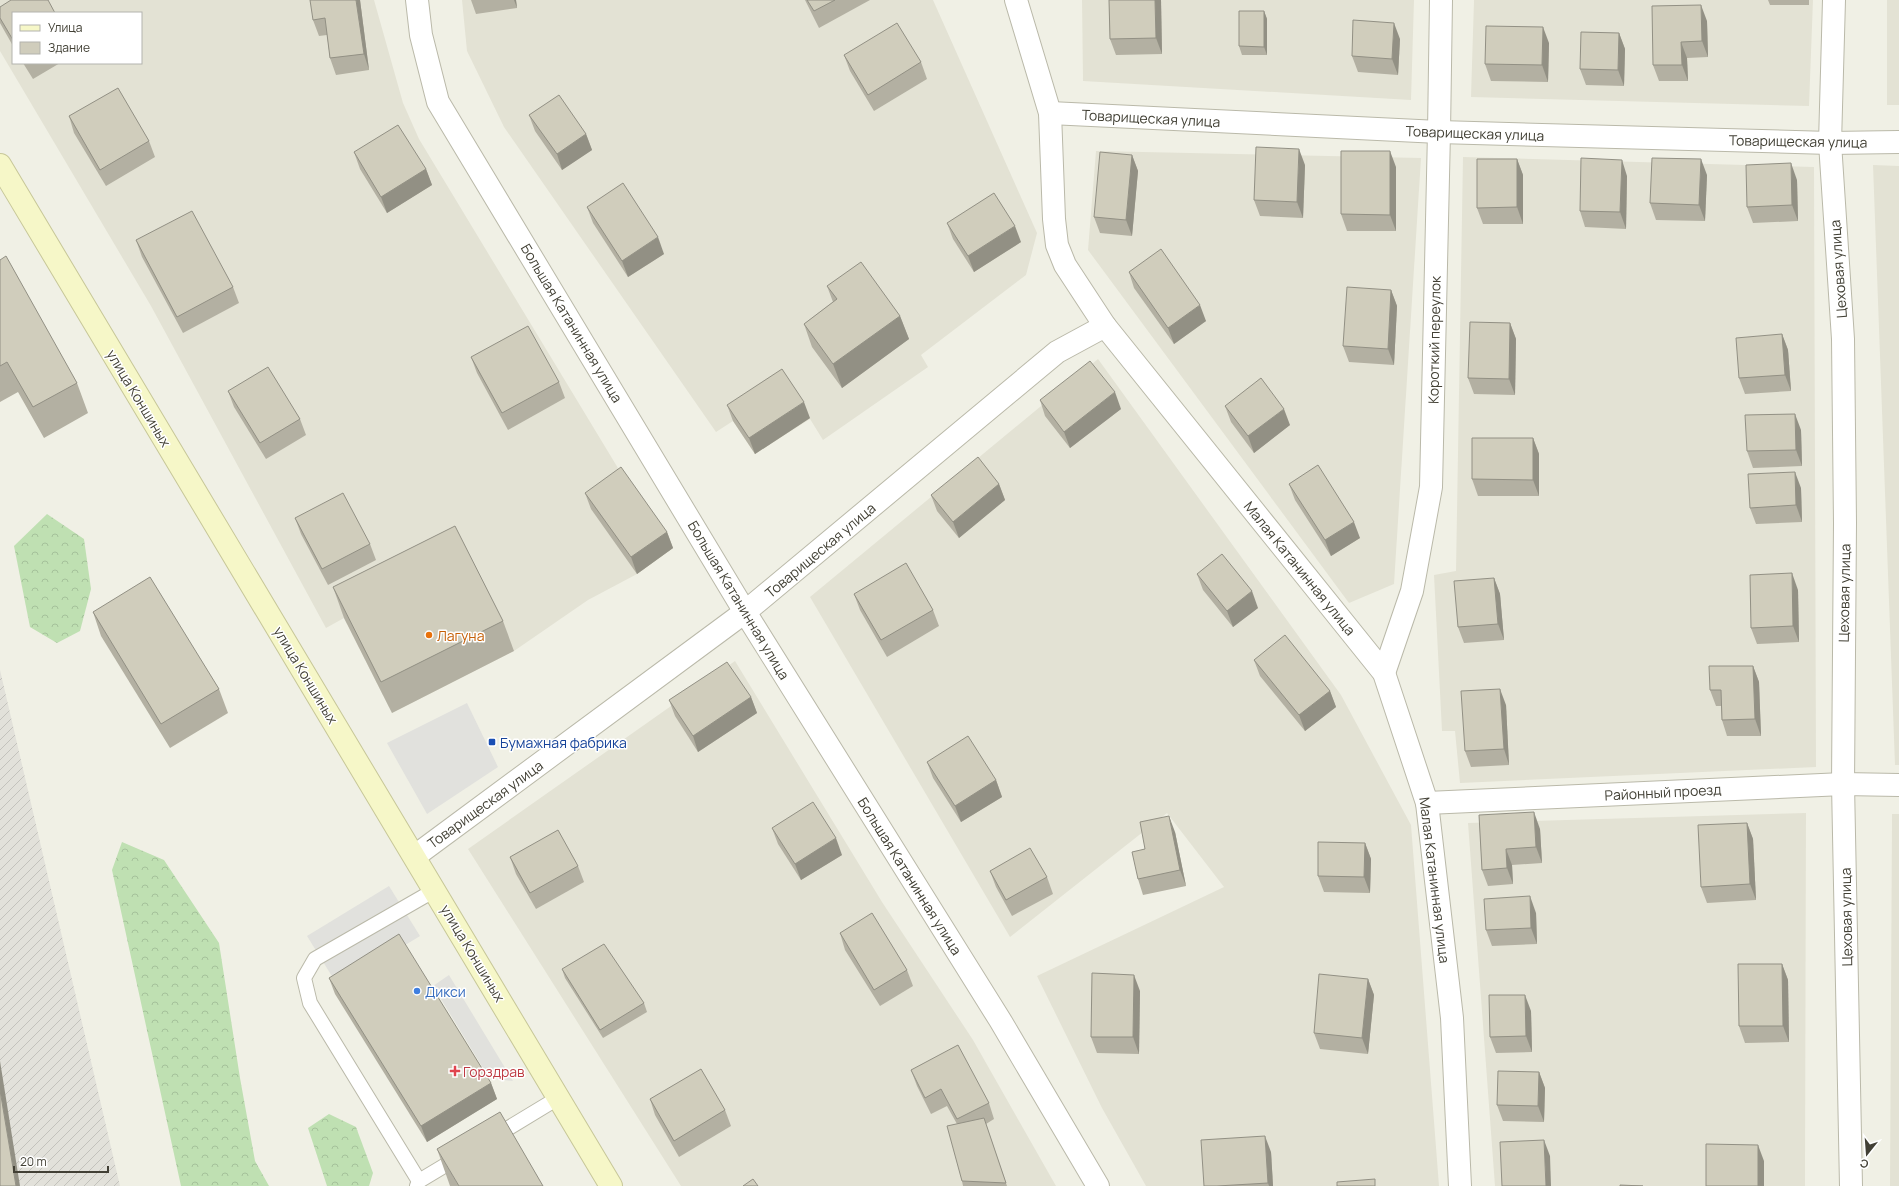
<svg xmlns="http://www.w3.org/2000/svg" width="1899" height="1186" font-family="Manrope,sans-serif">
<defs>
<pattern id="industrial-furrows" width="10" height="10" patternUnits="userSpaceOnUse"><rect width="10" height="10" fill="#e2e1da"/><path d="M-1 1l2-2M0 10L10 0M9 11l2-2" fill="none" stroke="#c3c2bc"/></pattern>
<pattern id="forest-crowns" width="20" height="18" patternUnits="userSpaceOnUse"><rect width="20" height="18" fill="#bfe0b2"/><path d="M2 6a3 3 0 1 1 6 0M12 15a3 3 0 1 1 6 0" fill="none" stroke="#a5c19a"/></pattern>
</defs>
<rect width="100%" height="100%" fill="#f0f0e5"/>
<!-- residential -->
<g fill="#e3e2d4" fill-rule="evenodd">
<path d="M0,0h374l29,103 16,36 208,344 46,65 -36,26 -49,26 -74,51 -122,62 -48,-95 -18,10 -175,-322 -151,-255zM13,13h128v50h-128z"/>
<polygon points="462,0 933,0 1037,233 1026,275 921,355 928,367 823,440 810,419 755,454 733,421 716,432 504,127 467,51"/>
<polygon points="1082,0 1414,0 1411,100 1083,81"/>
<polygon points="1474,0 1813,0 1809,106 1471,97"/>
<rect x="1887" y="0" width="12" height="105"/>
<polygon points="1096,151 1421,158 1394,584 1349,603 1088,250"/>
<polygon points="1463,157 1814,167 1816,767 1460,783 1455,731 1442,731 1434,575 1456,571"/>
<polygon points="1873,165 1899,166 1899,765 1895,765"/>
<polygon points="1098,359 1341,695 1411,825 1439,1186 1146,1186 1102,1108 1037,976 1224,887 1167,813 1010,937 810,597"/>
<polygon points="735,661 882,902 973,1040 1056,1186 681,1186 468,849"/>
<polygon points="1806,813 1805,1186 1495,1186 1468,823"/>
<polygon points="1892,814 1899,814 1899,1186 1890,1186"/>
</g>
<!-- industrial -->
<polygon fill="url(#industrial-furrows)" points="0,670 120,1186 0,1186"/>
<!-- forest -->
<g fill="url(#forest-crowns)">
<polygon points="47,514 84,539 91,589 80,631 57,643 30,627 14,546"/>
<polygon points="122,842 164,860 219,943 240,1078 255,1161 269,1186 181,1186 112,870"/>
<polygon points="329,1114 356,1127 373,1173 369,1186 327,1186 308,1128"/>
</g>
<!-- parking -->
<g fill="#e1e1dd">
<polygon points="467,703 498,767 427,814 387,743"/>
<polygon points="389,886 420,936 338,986 307,936"/>
<polygon points="449,975 513,1081 489,1078 433,986"/>
</g>
<g fill="none" stroke-linecap="round" stroke-linejoin="round">
<!-- service casing -->
<g stroke="#bab9a9" stroke-width="16">
<g id="service">
<polyline points="492,1138 558,1098"/>
<polyline points="419,1181 310,1003 304,978 315,959 435,890"/>
<polyline points="417,1186 419,1181 459,1157"/>
</g>
</g>
<!-- minor casing -->
<g stroke="#bab9a9" stroke-width="24">
<g id="minor">
<polyline points="417,0 421,35 438,102 745,612 1000,1020 1098,1186"/>
<polyline points="1016,0 1050,113 1054,219 1057,245 1065,265 1105,326 1384,673 1427,803 1452,1018 1460,1186"/>
<polyline points="1834,0 1830,143 1843,339 1845,523 1843,784 1851,1186"/>
<polyline points="1050,113 1439,132 1830,143 1899,142"/>
<polyline points="1384,673 1412,591 1431,487 1439,132 1441,0"/>
<polyline points="1427,803 1843,784 1899,785"/>
<polyline points="415,856 745,612 1057,352 1105,326"/>
</g>
</g>
<!-- secondary casing -->
<g stroke="#c7c798" stroke-width="24">
<polyline id="secondary" points="0,165 611,1186"/>
</g>
<!-- service -->
<use href="#service" stroke="#fff" stroke-width="14"/>
<!-- minor -->
<use href="#minor" stroke="#fff" stroke-width="22"/>
<!-- secondary -->
<use href="#secondary" stroke="#f6f7c8" stroke-width="22"/>
</g>
<!-- wall -->
<g fill="#b3b0a2">
<polygon points="360,0 369,70 336,75 330,58 327,35 319,36 313,20"/>
<polygon points="471,0 516,0 517,8 476,14"/>
<polygon points="805,0 870,0 819,28"/>
<polygon points="1109,0 1161,0 1162,54 1116,55 1110,39"/>
<polygon points="1768,0 1809,0 1809,5 1770,5"/>
<polygon points="0,7 13,13 13,46 0,23"/>
<polygon points="1264,11 1267,19 1267,55 1242,55 1239,46"/>
<polygon points="1707,21 1708,57 1687,58 1688,81 1659,81 1653,65"/>
<polygon points="1619,33 1625,49 1624,86 1586,85 1580,69"/>
<polygon points="1400,39 1398,75 1358,72 1352,56"/>
<polygon points="1549,43 1548,82 1491,81 1485,64"/>
<polygon points="844,55 921,62 927,79 874,111 850,71"/>
<polygon points="23,63 60,63 33,79"/>
<polygon points="529,115 586,134 592,150 562,170 535,131"/>
<polygon points="69,116 149,141 155,157 106,186 74,133"/>
<polygon points="354,152 426,169 432,185 387,213 360,169"/>
<polygon points="1132,155 1138,171 1132,236 1100,233 1094,217"/>
<polygon points="1517,159 1523,175 1523,224 1483,224 1477,208"/>
<polygon points="1305,165 1303,218 1260,216 1254,200"/>
<polygon points="1396,167 1396,231 1347,231 1341,214"/>
<polygon points="1707,175 1705,221 1656,220 1650,203"/>
<polygon points="1627,176 1626,229 1585,227 1580,211"/>
<polygon points="1797,180 1798,221 1753,223 1747,207"/>
<polygon points="587,207 664,254 628,277 593,223"/>
<polygon points="947,223 1021,242 974,272 953,239"/>
<polygon points="136,240 233,287 239,303 183,333 142,257"/>
<polygon points="0,260 77,383 88,413 44,438 18,392 0,402"/>
<polygon points="1129,272 1206,321 1174,344 1134,288"/>
<polygon points="827,286 900,316 909,339 842,388 812,347 804,324 833,302"/>
<polygon points="1391,290 1397,306 1394,365 1349,362 1343,346"/>
<polygon points="1510,323 1516,339 1515,395 1474,394 1468,378"/>
<polygon points="1782,334 1788,350 1791,391 1745,394 1739,378"/>
<polygon points="471,357 559,382 565,398 508,430 477,373"/>
<polygon points="228,391 300,419 306,435 266,459 234,407"/>
<polygon points="1040,400 1121,409 1070,448 1045,416"/>
<polygon points="727,405 810,418 755,454 733,421"/>
<polygon points="1225,406 1290,425 1254,453 1231,422"/>
<polygon points="1801,430 1802,466 1753,468 1747,451"/>
<polygon points="1533,438 1539,454 1539,496 1478,496 1472,479"/>
<polygon points="999,484 1005,500 959,538 937,511 931,495"/>
<polygon points="1289,484 1360,538 1331,556 1295,500"/>
<polygon points="1801,488 1802,522 1756,524 1750,508"/>
<polygon points="585,493 667,532 673,548 637,574 591,509"/>
<polygon points="295,518 370,544 376,560 328,585 301,534"/>
<polygon points="1197,574 1258,608 1233,627 1203,590"/>
<polygon points="1494,578 1500,594 1504,640 1464,643 1458,627"/>
<polygon points="333,587 503,621 514,651 392,713 344,618"/>
<polygon points="1798,590 1799,642 1757,644 1751,628"/>
<polygon points="854,594 933,610 939,626 887,657 860,610"/>
<polygon points="93,612 219,689 228,713 170,748 101,636"/>
<polygon points="1254,660 1330,691 1336,707 1305,731 1260,676"/>
<polygon points="1753,666 1759,682 1761,736 1727,736 1722,720 1721,706 1716,706 1710,690"/>
<polygon points="751,697 757,713 698,752 675,716 669,700"/>
<polygon points="1506,705 1509,765 1471,767 1465,751"/>
<polygon points="927,762 996,780 1002,797 961,822 933,778"/>
<polygon points="1479,815 1540,829 1542,863 1512,865 1513,884 1488,886 1482,870"/>
<polygon points="1747,823 1753,839 1756,900 1707,903 1701,887"/>
<polygon points="772,828 842,855 801,880 778,844"/>
<polygon points="1175,832 1186,886 1143,895 1138,879 1145,849"/>
<polygon points="1365,843 1371,859 1370,893 1324,892 1318,876"/>
<polygon points="510,857 578,866 584,882 536,909 516,874"/>
<polygon points="990,871 1047,877 1053,894 1012,916 996,887"/>
<polygon points="1536,913 1537,944 1492,946 1486,930"/>
<polygon points="840,933 907,970 913,986 880,1006 845,950"/>
<polygon points="1782,964 1788,980 1789,1042 1745,1043 1739,1026"/>
<polygon points="562,969 644,1003 647,1012 603,1038 565,978"/>
<polygon points="329,978 491,1083 497,1099 427,1142 335,994"/>
<polygon points="1368,979 1374,995 1368,1054 1320,1049 1314,1033"/>
<polygon points="1140,991 1139,1054 1097,1053 1091,1037"/>
<polygon points="1531,1011 1532,1052 1496,1053 1490,1037"/>
<polygon points="911,1070 989,1103 994,1119 986,1124 1007,1186 963,1186 962,1181 957,1124 947,1106 931,1114 917,1086"/>
<polygon points="1539,1072 1545,1088 1544,1122 1503,1121 1497,1105"/>
<polygon points="650,1099 725,1110 731,1126 679,1157 655,1115"/>
<polygon points="437,1149 459,1186 450,1186"/>
<polygon points="1271,1152 1273,1186 1204,1186"/>
</g>
<!-- shaded-wall -->
<g fill="#929084">
<polygon points="356,0 360,0 369,70 364,54"/>
<polygon points="514,0 516,0 517,8"/>
<polygon points="1155,0 1161,0 1162,54 1156,38"/>
<polygon points="1701,5 1707,21 1708,57 1702,41"/>
<polygon points="1264,11 1267,19 1267,55 1264,47"/>
<polygon points="1394,23 1400,39 1398,75 1392,59"/>
<polygon points="1543,27 1549,43 1548,82 1542,65"/>
<polygon points="1619,33 1625,49 1624,86 1618,70"/>
<polygon points="1681,42 1687,58 1688,81 1682,65"/>
<polygon points="586,134 592,150 562,170 557,154"/>
<polygon points="1299,149 1305,165 1303,218 1297,202"/>
<polygon points="1390,151 1396,167 1396,231 1390,215"/>
<polygon points="1132,155 1138,171 1132,236 1126,220"/>
<polygon points="1517,159 1523,175 1523,224 1517,207"/>
<polygon points="1701,159 1707,175 1705,221 1699,205"/>
<polygon points="1622,160 1627,176 1626,229 1620,212"/>
<polygon points="1791,163 1797,180 1798,221 1792,205"/>
<polygon points="426,169 432,185 387,213 381,197"/>
<polygon points="1015,226 1021,242 974,272 968,256"/>
<polygon points="658,237 664,254 628,277 622,261"/>
<polygon points="1391,290 1397,306 1394,365 1388,349"/>
<polygon points="1200,305 1206,321 1174,344 1168,328"/>
<polygon points="900,316 909,339 842,388 833,364"/>
<polygon points="1510,323 1516,339 1515,395 1509,379"/>
<polygon points="1782,334 1788,350 1791,391 1785,375"/>
<polygon points="1115,392 1121,409 1070,448 1064,432"/>
<polygon points="804,402 810,418 755,454 749,438"/>
<polygon points="1284,409 1290,425 1254,453 1248,436"/>
<polygon points="1795,414 1801,430 1802,466 1796,450"/>
<polygon points="1533,438 1539,454 1539,496 1533,480"/>
<polygon points="1795,472 1801,488 1802,522 1796,505"/>
<polygon points="999,484 1005,500 959,538 953,522"/>
<polygon points="1354,522 1360,538 1331,556 1325,540"/>
<polygon points="667,532 673,548 637,574 631,557"/>
<polygon points="1792,573 1798,590 1799,642 1793,626"/>
<polygon points="1494,578 1500,594 1504,640 1498,624"/>
<polygon points="1252,591 1258,608 1233,627 1227,611"/>
<polygon points="1753,666 1759,682 1761,736 1755,719"/>
<polygon points="1500,689 1506,705 1509,765 1504,749"/>
<polygon points="1330,691 1336,707 1305,731 1299,715"/>
<polygon points="751,697 757,713 698,752 693,736"/>
<polygon points="996,780 1002,797 961,822 955,806"/>
<polygon points="1534,812 1540,829 1542,863 1536,847"/>
<polygon points="1169,816 1175,832 1186,886 1180,870"/>
<polygon points="1747,823 1753,839 1756,900 1750,884"/>
<polygon points="836,838 842,855 801,880 795,864"/>
<polygon points="1365,843 1371,859 1370,893 1364,877"/>
<polygon points="1506,849 1512,865 1513,884 1507,868"/>
<polygon points="1530,896 1536,913 1537,944 1531,928"/>
<polygon points="1782,964 1788,980 1789,1042 1783,1026"/>
<polygon points="1134,975 1140,991 1139,1054 1133,1037"/>
<polygon points="1368,979 1374,995 1368,1054 1362,1038"/>
<polygon points="1525,995 1531,1011 1532,1052 1526,1036"/>
<polygon points="0,1061 20,1186 16,1186 0,1090"/>
<polygon points="1539,1072 1545,1088 1544,1122 1538,1106"/>
<polygon points="491,1083 497,1099 427,1142 421,1126"/>
<polygon points="1265,1136 1271,1152 1273,1186 1269,1186 1268,1183"/>
<polygon points="1544,1140 1550,1156 1551,1186 1546,1186"/>
<polygon points="1758,1145 1764,1161 1764,1186 1758,1186"/>
</g>
<!-- building -->
<g fill="#d0cdbc" stroke="#929084">
<polygon points="11,0 48,0 55,13 13,13 13,40 0,18 0,7"/>
<polygon points="310,0 356,0 364,54 330,58 325,18 313,20"/>
<polygon points="807,0 835,0 814,11"/>
<polygon points="1109,0 1155,0 1156,38 1110,39"/>
<polygon points="1701,5 1702,41 1681,42 1682,65 1653,65 1652,6"/>
<polygon points="1239,11 1264,11 1264,47 1239,46"/>
<polygon points="1353,20 1394,23 1392,59 1352,56"/>
<polygon points="897,23 921,62 868,95 844,55"/>
<polygon points="1486,26 1543,27 1542,65 1485,64"/>
<polygon points="1581,32 1619,33 1618,70 1580,69"/>
<polygon points="118,88 149,141 100,170 69,116"/>
<polygon points="559,95 586,134 557,154 529,115"/>
<polygon points="398,125 426,169 381,197 354,152"/>
<polygon points="1256,147 1299,149 1297,202 1254,200"/>
<polygon points="1341,151 1390,151 1390,215 1341,214"/>
<polygon points="1100,152 1132,155 1126,220 1094,217"/>
<polygon points="1581,158 1622,160 1620,212 1580,211"/>
<polygon points="1652,158 1701,159 1699,205 1650,203"/>
<polygon points="1477,159 1517,159 1517,207 1477,208"/>
<polygon points="1791,163 1792,205 1747,207 1746,165"/>
<polygon points="623,183 658,237 622,261 587,207"/>
<polygon points="994,193 1015,226 968,256 947,223"/>
<polygon points="192,211 233,287 177,317 136,240"/>
<polygon points="1161,249 1200,305 1168,328 1129,272"/>
<polygon points="6,256 77,383 33,407 7,362 0,366 0,260"/>
<polygon points="861,262 900,316 833,364 804,324 837,299 827,286"/>
<polygon points="1347,287 1391,290 1388,349 1343,346"/>
<polygon points="1470,322 1510,323 1509,379 1468,378"/>
<polygon points="528,326 559,382 502,413 471,357"/>
<polygon points="1782,334 1785,375 1739,378 1736,338"/>
<polygon points="1090,361 1115,392 1064,432 1040,400"/>
<polygon points="268,367 300,419 260,443 228,391"/>
<polygon points="782,369 804,402 749,438 727,405"/>
<polygon points="1261,378 1284,409 1248,436 1225,406"/>
<polygon points="1795,414 1796,450 1747,451 1745,415"/>
<polygon points="1472,438 1533,438 1533,480 1472,479"/>
<polygon points="978,457 999,484 953,522 931,495"/>
<polygon points="1318,465 1354,522 1325,540 1289,484"/>
<polygon points="621,467 667,532 631,557 585,493"/>
<polygon points="1795,472 1796,505 1750,508 1748,474"/>
<polygon points="343,493 370,544 322,569 295,518"/>
<polygon points="455,526 503,621 381,682 333,587"/>
<polygon points="1222,554 1252,591 1227,611 1197,574"/>
<polygon points="906,563 933,610 881,640 854,594"/>
<polygon points="1792,573 1793,626 1751,628 1750,575"/>
<polygon points="150,577 219,689 161,724 93,612"/>
<polygon points="1494,578 1498,624 1458,627 1454,581"/>
<polygon points="1285,635 1330,691 1299,715 1254,660"/>
<polygon points="727,662 751,697 693,736 669,700"/>
<polygon points="1709,666 1753,666 1755,719 1722,720 1721,690 1710,690"/>
<polygon points="1500,689 1504,749 1465,751 1461,691"/>
<polygon points="968,736 996,780 955,806 927,762"/>
<polygon points="813,802 836,838 795,864 772,828"/>
<polygon points="1534,812 1536,847 1506,849 1507,868 1482,870 1479,815"/>
<polygon points="1169,816 1180,870 1138,879 1132,852 1145,849 1140,822"/>
<polygon points="1747,823 1750,884 1701,887 1698,825"/>
<polygon points="558,830 578,866 530,893 510,857"/>
<polygon points="1318,842 1365,843 1364,877 1318,876"/>
<polygon points="1030,848 1047,877 1006,900 990,871"/>
<polygon points="1530,896 1531,928 1486,930 1484,899"/>
<polygon points="872,913 907,970 874,990 840,933"/>
<polygon points="399,934 491,1083 421,1126 329,978"/>
<polygon points="604,944 644,1003 600,1030 562,969"/>
<polygon points="1738,964 1782,964 1783,1026 1739,1026"/>
<polygon points="1092,973 1134,975 1133,1037 1091,1037"/>
<polygon points="1319,974 1368,979 1362,1038 1314,1033"/>
<polygon points="1489,995 1525,995 1526,1036 1490,1037"/>
<polygon points="958,1045 989,1103 957,1119 941,1089 925,1098 911,1070"/>
<polygon points="701,1069 725,1110 674,1141 650,1099"/>
<polygon points="1498,1071 1539,1072 1538,1106 1497,1105"/>
<polygon points="0,1090 16,1186 0,1186"/>
<polygon points="500,1112 543,1186 459,1186 437,1149"/>
<polygon points="984,1118 1006,1183 962,1181 947,1126"/>
<polygon points="1265,1136 1268,1183 1217,1186 1204,1186 1201,1140"/>
<polygon points="1544,1140 1546,1186 1502,1186 1500,1142"/>
<polygon points="1706,1144 1758,1145 1758,1186 1706,1186"/>
<polygon points="753,1179 758,1186 743,1186"/>
<polygon points="1375,1179 1375,1186 1337,1186 1337,1182"/>
<polygon points="1620,1185 1643,1186 1620,1186"/>
</g>
<!-- markers -->
<circle fill="#e8710a" stroke="#fff" stroke-width="1.5" cx="429" cy="635" r="4"/>
<rect fill="#1a4fb4" stroke="#fff" stroke-width="1.5" x="488" y="738" width="8" height="8" rx="2"/>
<circle fill="#3f7fe0" stroke="#fff" stroke-width="1.5" cx="417" cy="991" r="4"/>
<path fill="#e0444e" stroke="#fff" stroke-width="1.5" d="M453 1065h4v4h4v4h-4v4h-4v-4h-4v-4h4z"/>
<g text-anchor="middle" dominant-baseline="central" stroke-width="3" stroke-linejoin="round" paint-order="stroke">
<!-- street labels -->
<g font-size="14" fill="#424035" stroke="#fff">
<text transform="translate(1151 118) rotate(3)">Товарищеская улица</text>
<text transform="translate(1475 133) rotate(2)">Товарищеская улица</text>
<text transform="translate(1798 141) rotate(1)">Товарищеская улица</text>
<text transform="translate(1838 269) rotate(-94)">Цеховая улица</text>
<text transform="translate(572 323) rotate(59)">Большая Катанинная улица</text>
<text transform="translate(1434 340) rotate(-89)">Короткий переулок</text>
<text transform="translate(139 398) rotate(59)">улица Коншиных</text>
<text transform="translate(820 550) rotate(-40)">Товарищеская улица</text>
<text transform="translate(1300 568) rotate(51)">Малая Катанинная улица</text>
<text transform="translate(1844 593) rotate(-89)">Цеховая улица</text>
<text transform="translate(739 600) rotate(59)">Большая Катанинная улица</text>
<text transform="translate(306 675) rotate(59)">улица Коншиных</text>
<text transform="translate(1663 792) rotate(-3)">Районный проезд</text>
<text transform="translate(485 804) rotate(-36)">Товарищеская улица</text>
<text transform="translate(910 876) rotate(58)">Большая Катанинная улица</text>
<text transform="translate(1435 880) rotate(83)">Малая Катанинная улица</text>
<text transform="translate(1846 917) rotate(-91)">Цеховая улица</text>
<text transform="translate(473 953) rotate(59)">улица Коншиных</text>
</g>
<!-- food labels -->
<g font-size="14" fill="#c56008" stroke="#fff" text-anchor="start">
<text x="437" y="635">Лагуна</text>
</g>
<!-- transit labels -->
<g font-size="14" fill="#164399" stroke="#fff" text-anchor="start">
<text x="500" y="742">Бумажная фабрика</text>
</g>
<!-- shop labels -->
<g font-size="14" fill="#366cbe" stroke="#fff" text-anchor="start">
<text x="425" y="991">Дикси</text>
</g>
<!-- health labels -->
<g font-size="14" fill="#be3a42" stroke="#fff" text-anchor="start">
<text x="463" y="1071">Горздрав</text>
</g>
</g>
<!-- legend -->
<rect x="12" y="12" width="130" height="52" fill="#ffffff" stroke="#b3b3ae"/>
<rect x="20" y="25" width="20" height="6" fill="#f6f7c8" stroke="#b3b3ae"/>
<text x="48" y="32" font-size="12" fill="#424035">Улица</text>
<rect x="20" y="42" width="20" height="12" fill="#d0cdbc" stroke="#b3b3ae"/>
<text x="48" y="52" font-size="12" fill="#424035">Здание</text>
<!-- north arrow -->
<g transform="translate(1867 1154) rotate(197)" stroke="#ffffff" stroke-width="3" paint-order="stroke">
<path d="M0-3L7 15L0 10L-7 15Z" fill="#424035"/>
<text y="-6" font-size="11" font-weight="bold" text-anchor="middle" fill="#424035">С</text>
</g>
<!-- scale -->
<path d="M14 1166v6h94v-6" fill="none" stroke="#424035" stroke-width="2"/>
<text x="20" y="1166" font-size="12" fill="#424035" stroke="#ffffff" stroke-width="3" paint-order="stroke">20 m</text>
</svg>
